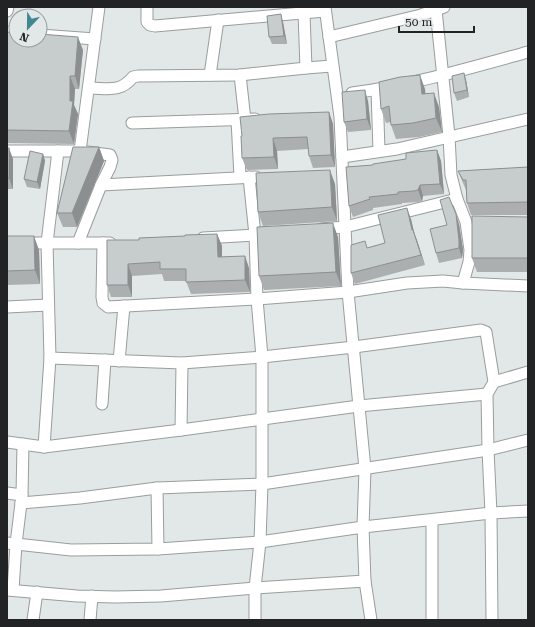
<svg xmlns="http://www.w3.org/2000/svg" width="535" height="627" font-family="'Roboto Serif',serif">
<rect width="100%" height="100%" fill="#e2e7e8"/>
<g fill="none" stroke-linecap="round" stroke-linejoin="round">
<!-- minor casing -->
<g stroke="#999d9e" stroke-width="13">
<g id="minor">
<polyline points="147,7 147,22 150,25 155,26 325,11"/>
<polyline points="325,7 340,117 348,292 365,469 363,527 365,581 371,620"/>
<polyline points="436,10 449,136 451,175 457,199 466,222 470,250 469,262 463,283"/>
<polyline points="7,11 8,7"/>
<polyline points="304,13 306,68"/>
<polyline points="7,32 16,33"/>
<polyline points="40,35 95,39"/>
<polyline points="329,37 421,15 444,7"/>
<polyline points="210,75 218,20"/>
<polyline points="240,75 245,120"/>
<path d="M89,88c19,0 31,5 44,-11l5,-1 102,-1 66,-7 26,-2"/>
<polyline points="377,90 379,151"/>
<path d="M352,93c60,-8 118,-25 176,-41"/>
<polyline points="237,120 240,177"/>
<polyline points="132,123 255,119"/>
<polyline points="7,151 80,151 110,155 112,160 110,167 101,185 78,243"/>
<polyline points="80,151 99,7"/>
<polyline points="342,157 397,149 528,119"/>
<polyline points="249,177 255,235 257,299 262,357 262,484 260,542 255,588 255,620"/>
<polyline points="101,185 256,177"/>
<polyline points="321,229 345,227 457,199"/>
<polyline points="203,238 272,234"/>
<polyline points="7,243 110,243"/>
<polyline points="103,243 102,297 103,303 108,307 257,299 348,292 407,283 443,281 463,283 528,286"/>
<polyline points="7,307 48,305"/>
<polyline points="50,358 182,363 262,357 354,347 481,330 486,332 494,382 487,394 488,450 491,513 492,620"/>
<polyline points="119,361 124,306"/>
<polyline points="494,382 528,372"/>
<polyline points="102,404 105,360"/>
<polyline points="181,430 182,363"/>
<polyline points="7,442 44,447 181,430 359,406 487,394"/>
<polyline points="44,447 50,358 47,243 58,151"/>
<polyline points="157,488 158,549"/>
<polyline points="7,493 22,495"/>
<polyline points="21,503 80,498 157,488 262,484 488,450 528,440"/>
<polyline points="7,543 71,550 158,549 260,542 363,527 491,513 528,511"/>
<polyline points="7,590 77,596 115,597 161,596 255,588 365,581"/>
<polyline points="13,590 16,544 22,495 23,444"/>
<polyline points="33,620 37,592"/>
<polyline points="90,620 92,596"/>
<polyline points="432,620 432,520"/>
</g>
</g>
<!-- minor -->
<use href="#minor" stroke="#fff" stroke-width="11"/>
</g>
<!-- wall -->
<g fill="#abafb0">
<polygon points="283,22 287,44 272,44 269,37"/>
<polygon points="7,32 83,50 79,89 75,89 74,105 78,114 74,144 7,143"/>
<polygon points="464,73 466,80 469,97 457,101 454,93"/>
<polygon points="425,89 425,94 439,107 442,132 419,137 396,139 391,125 391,122 386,123 381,109"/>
<polygon points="368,101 371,130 348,132 344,122"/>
<polygon points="329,112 333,124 335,167 313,168 309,156 308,149 277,151 278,169 247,170 242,158 242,136"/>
<polygon points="99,147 104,161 77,227 63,227 57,213"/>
<polygon points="7,148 13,159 13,189 7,189"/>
<polygon points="437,150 441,161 444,194 423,196 422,201 418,202 402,203 402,204 373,208 373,210 353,217 349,206 373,165 406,159"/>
<polygon points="43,154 45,161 40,189 27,187 24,179"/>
<polygon points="528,167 528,215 471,215 467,203 466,190 463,183 458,171"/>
<polygon points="335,184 337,221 263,226 258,212"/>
<polygon points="528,217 528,272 477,272 472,258"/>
<polygon points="411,219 413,230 425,265 355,284 351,273 367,248 385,243"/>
<polygon points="459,224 463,250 462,258 439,263 436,253"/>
<polygon points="217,234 222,246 222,257 249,268 250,292 191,294 186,281 164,281 162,274 132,276 132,297 111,297 107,285 139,240"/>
<polygon points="7,236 39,250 40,284 7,285"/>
<polygon points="338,237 341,286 264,290 259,276"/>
</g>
<!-- shaded-wall -->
<g fill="#8b8f90">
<polygon points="281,14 283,22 287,44 284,36"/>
<polygon points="78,37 83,50 79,89 75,76"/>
<polygon points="464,73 466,80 469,97 467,90"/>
<polygon points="420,75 425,89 427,108 422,94"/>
<polygon points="70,76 75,89 74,105 78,114 74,144 69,131"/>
<polygon points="365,90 368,101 371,130 367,119"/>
<polygon points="434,93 439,107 442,132 436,118"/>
<polygon points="329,112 333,124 335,167 331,155"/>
<polygon points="273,138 277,151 278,169 274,157"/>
<polygon points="99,147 104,161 77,227 72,213"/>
<polygon points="9,148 13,159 13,189 9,178"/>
<polygon points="437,150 441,161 444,194 440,184"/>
<polygon points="43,154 45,161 40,189 37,182"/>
<polygon points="330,170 335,184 337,221 332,207"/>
<polygon points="420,185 423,196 422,201 418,190"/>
<polygon points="407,208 411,219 416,240 412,230"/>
<polygon points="456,214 459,224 463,250 462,258 459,248"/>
<polygon points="333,223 338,237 341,286 336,272"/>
<polygon points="413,230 417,240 425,265 421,255"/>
<polygon points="217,234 222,246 222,269 218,257"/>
<polygon points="34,236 39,250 40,284 35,270"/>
<polygon points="245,256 249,268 250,292 245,280"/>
<polygon points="128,264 132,276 132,297 128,285"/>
</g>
<!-- building -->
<g fill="#c7cccd" stroke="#8b8f90">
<polygon points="281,14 284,36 269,37 267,16"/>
<polygon points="7,32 16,33 16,40 40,40 40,34 78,37 75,76 70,76 70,101 73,101 69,131 7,130"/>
<polygon points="464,73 467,90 454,93 452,76"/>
<polygon points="420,75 422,94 434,93 436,118 413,123 391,125 389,106 381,109 379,82 400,77"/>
<polygon points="365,90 367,119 344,122 342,92"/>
<polygon points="329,112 331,155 309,156 307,137 273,138 274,157 242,158 241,136 242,136 240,117 269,114"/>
<polygon points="73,147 99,147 72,213 57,213"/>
<rect x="7" y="148" width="2" height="30"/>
<polygon points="437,150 440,184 420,185 418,190 414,191 398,192 398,194 369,197 370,199 349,206 346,167 373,165 373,164 406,159 406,153"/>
<polygon points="30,151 43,154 37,182 24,179"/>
<polygon points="528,167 528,202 467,203 466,180 463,180 458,171"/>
<polygon points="330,170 332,207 258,212 256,173"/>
<polygon points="449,197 456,214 459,240 459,248 436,253 430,229 447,225 440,200"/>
<polygon points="407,208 412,230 413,230 421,255 351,273 351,245 365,241 367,248 385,243 378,215"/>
<polygon points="472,216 528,217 528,258 472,258"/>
<polygon points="333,223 336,272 259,276 257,227"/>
<polygon points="217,234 218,257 245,256 245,280 186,282 186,269 160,269 160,262 128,264 128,285 107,285 107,240 139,240 139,238 185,236 185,235"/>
<polygon points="7,236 34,236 35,270 7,271"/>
</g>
<!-- border -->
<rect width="535" height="627" fill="none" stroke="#222324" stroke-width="16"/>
<!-- north arrow -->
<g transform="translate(28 28) rotate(202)"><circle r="19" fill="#e2e7e8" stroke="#95999a"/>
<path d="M0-3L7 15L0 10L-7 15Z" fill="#428794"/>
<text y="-6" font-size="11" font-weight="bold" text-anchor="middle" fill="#222324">N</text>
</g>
<!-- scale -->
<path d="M399 26v6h75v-6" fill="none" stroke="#222324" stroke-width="2"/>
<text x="405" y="26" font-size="12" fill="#222324" stroke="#e2e7e8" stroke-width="3" paint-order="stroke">50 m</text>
</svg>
